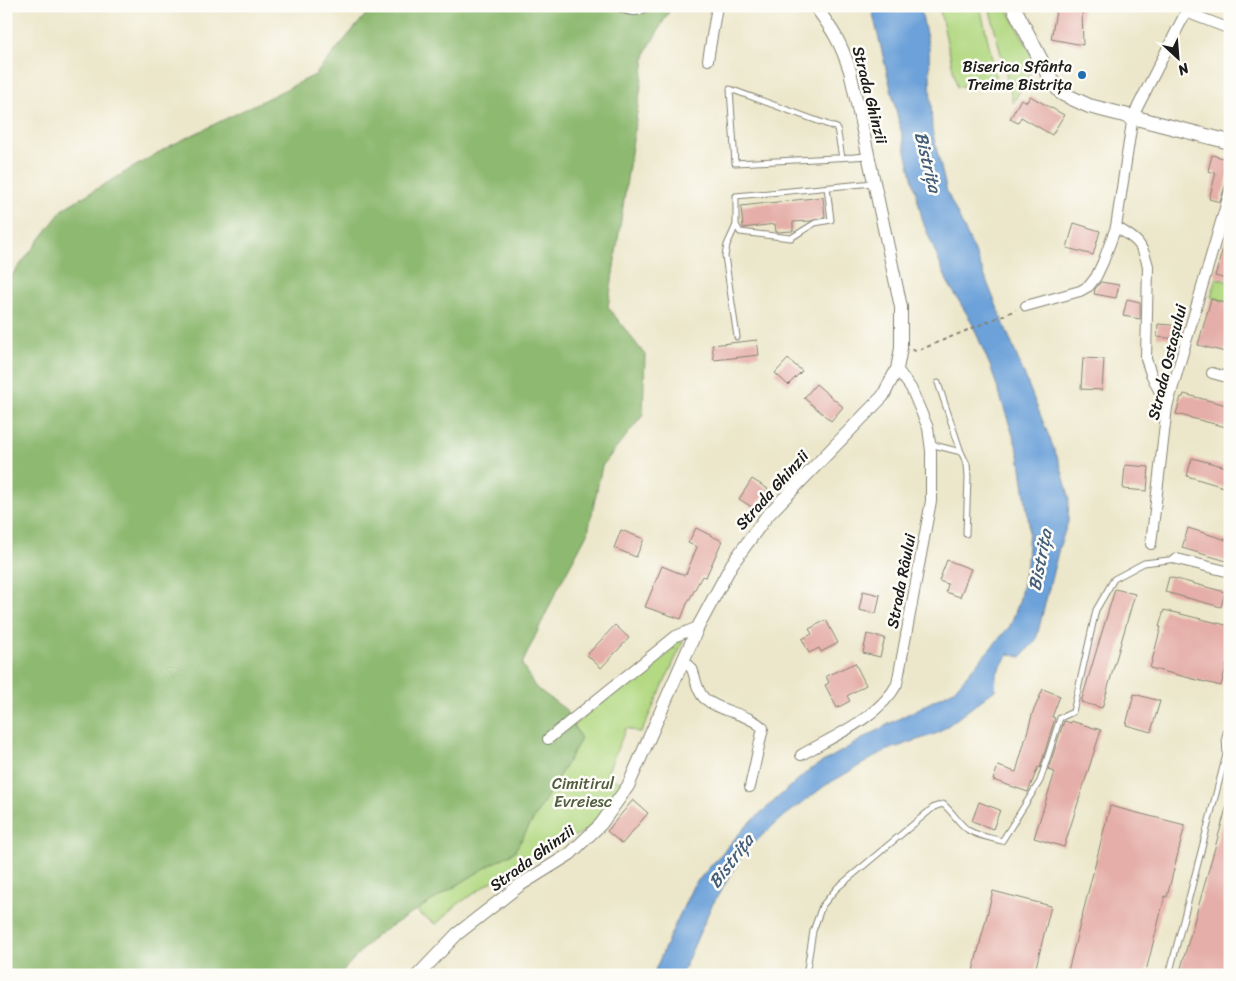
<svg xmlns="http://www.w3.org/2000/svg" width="1236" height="981" font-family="Sriracha,sans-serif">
<rect width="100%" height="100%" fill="#fdfcf7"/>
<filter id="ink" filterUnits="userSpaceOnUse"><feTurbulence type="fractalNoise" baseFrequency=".02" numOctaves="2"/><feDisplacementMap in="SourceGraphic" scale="10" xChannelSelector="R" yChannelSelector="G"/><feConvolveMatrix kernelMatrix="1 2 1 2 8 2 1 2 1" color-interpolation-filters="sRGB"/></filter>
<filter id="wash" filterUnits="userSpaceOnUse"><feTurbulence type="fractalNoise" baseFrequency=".0096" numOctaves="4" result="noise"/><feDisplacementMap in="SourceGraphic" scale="20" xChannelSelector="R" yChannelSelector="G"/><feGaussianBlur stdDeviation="1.12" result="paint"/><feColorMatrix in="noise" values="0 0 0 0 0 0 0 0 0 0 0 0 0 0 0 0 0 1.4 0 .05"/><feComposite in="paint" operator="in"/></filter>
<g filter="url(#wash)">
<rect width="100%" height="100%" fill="#ece7ca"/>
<!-- green -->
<g fill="#b3d983" stroke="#687a50">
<polygon points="939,6 980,6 997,80 957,87"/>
<polygon points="989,6 1006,6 1036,63 1013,103"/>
<polygon points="1216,278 1230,282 1230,303 1211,297"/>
<polygon points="678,639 683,642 641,733 626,728 606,776 622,783 610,803 588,829 500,876 458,904 436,924 418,913 420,908 485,868 514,852 581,739 574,725"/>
</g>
<!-- forest -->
<polygon fill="#8eb971" stroke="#556a46" points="373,6 672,6 646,52 608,307 645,355 643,415 602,466 588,532 559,586 522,664 535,687 565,709 581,739 514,852 485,868 375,936 339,975 6,975 6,283 64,208 168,147 315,75"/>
<!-- water -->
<polygon fill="#6ca1d9" stroke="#445e7a" points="871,6 920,6 929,48 932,130 947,192 975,252 1060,464 1069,496 1068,522 1059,548 1036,640 1021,657 1008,654 996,675 995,690 938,733 885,751 826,785 778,821 745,851 711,907 681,975 653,975 668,940 693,886 746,826 809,770 883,727 954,690 1010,626 1019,602 1027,563 1029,524 1019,454 991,368 971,321 947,281 923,222"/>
<g id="blocks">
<!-- building -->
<g fill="#e5aea8">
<polygon points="1057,6 1076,6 1082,8 1083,45 1051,39"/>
<polygon points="1030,96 1064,115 1052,135 1021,117 1018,123 1010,119 1021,99 1027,102"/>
<polygon points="1212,155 1230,160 1230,171 1220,202 1209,199 1216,173 1208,171"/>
<polygon points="823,197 825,217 811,221 793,222 793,231 776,232 775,224 743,228 741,206"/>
<polygon points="1074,223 1100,231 1093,255 1067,248"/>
<polygon points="1227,234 1230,235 1230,280 1215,276"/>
<polygon points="1101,282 1119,285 1116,298 1094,294 1095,289"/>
<polygon points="1127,299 1140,302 1140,319 1123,316"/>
<polygon points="1211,299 1230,304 1230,334 1225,352 1198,345"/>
<polygon points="1158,324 1183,326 1180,339 1157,337"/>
<polygon points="757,340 759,355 714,360 712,345"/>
<polygon points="1083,358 1104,359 1102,390 1081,389"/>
<polygon points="788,359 802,371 788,385 775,373"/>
<polygon points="816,384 843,407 831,421 804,398"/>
<polygon points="1184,394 1230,406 1230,428 1176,414 1181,397 1183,397"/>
<polygon points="1192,458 1230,468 1230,477 1227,488 1187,476"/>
<polygon points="1125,465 1149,467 1147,491 1123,489"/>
<polygon points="752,479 768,489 755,509 739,499"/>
<polygon points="696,528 722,541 706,577 702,576 687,604 681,619 645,607 662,566 684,575 686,574 697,547 688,543"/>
<polygon points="1188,528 1230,541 1230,562 1182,548"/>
<polygon points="621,530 644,539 636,557 614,548"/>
<polygon points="947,560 971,569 960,597 946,592 948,584 939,581"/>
<polygon points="1169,577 1225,592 1221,607 1165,592"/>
<polygon points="1115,589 1135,594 1102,708 1081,702"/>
<polygon points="863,591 880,595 876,614 859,610"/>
<polygon points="1164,610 1230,626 1230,651 1221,686 1150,668 1161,627 1159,627"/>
<polygon points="826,620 838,643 821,652 819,648 809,653 802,639 812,634 809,629"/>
<polygon points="615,625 629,638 601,668 587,655"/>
<polygon points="867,634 885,638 880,657 863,653"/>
<polygon points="855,663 866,685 847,696 850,701 837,708 825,685 829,683 826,676"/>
<polygon points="1043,689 1060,696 1052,717 1055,718 1040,768 1038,767 1028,792 993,780 998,766 1016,772 1033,712"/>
<polygon points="1134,694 1160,701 1151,732 1126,725"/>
<polygon points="1064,721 1071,723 1071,721 1101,730 1064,847 1034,838 1055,772 1048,770"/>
<polygon points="633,800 648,813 622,844 607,831"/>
<polygon points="979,802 1000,810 993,829 972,821"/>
<polygon points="1227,805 1230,805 1230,975 1179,975"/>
<polygon points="1110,806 1185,825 1167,897 1165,896 1145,975 1067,975"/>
<polygon points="993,891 1051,906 1034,975 972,975"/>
</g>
</g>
</g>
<g filter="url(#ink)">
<use href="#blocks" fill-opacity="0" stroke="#848273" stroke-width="1"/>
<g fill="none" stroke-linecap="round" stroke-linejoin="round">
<!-- service casing -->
<g stroke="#848273" stroke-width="7">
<g id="service">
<path d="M616,6c9,6 23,11 32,0"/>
<polyline points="842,158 837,128 730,89 735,163 854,157 867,156"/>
<path d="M827,187l4,33 -16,3 -24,15 -51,-6 -4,-7v-29c46,-4 92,-9 137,-13"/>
<polyline points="736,225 727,245 725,256 737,337"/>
<polyline points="938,383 961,452"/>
<polyline points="930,444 961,452 967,464 968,477 966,534"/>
<path d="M806,975l7,-44 9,-25 15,-18 97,-81 9,-3c10,8 15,19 25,26 9,6 24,8 34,11l38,-60 20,-63 13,-6 23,-102 18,-31 30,-16 33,-4"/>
<polyline points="1169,975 1226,755 1225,737 1230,718"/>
</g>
</g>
<!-- minor casing -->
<g stroke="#848273" stroke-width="12">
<g id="minor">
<polyline points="1186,12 1230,29"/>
<polyline points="708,60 717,6"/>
<path d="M1116,227c20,12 26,15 32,39l-2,93 5,15 16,33"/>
<polyline points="1026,306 1080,291 1089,286 1096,277 1103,262 1116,227 1133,116 1189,6"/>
<polyline points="1212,373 1230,378"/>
<polyline points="1151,544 1167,407 1230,191"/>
<polyline points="1177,559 1230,572"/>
<path d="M684,660c2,3 6,6 8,9 4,9 4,21 12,29 17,15 42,14 59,30l-13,59"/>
<polyline points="548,739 676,636 698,627"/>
<path d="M801,755c31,-18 79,-38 96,-71l34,-183v-50l-3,-23 -17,-40 -14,-19"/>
</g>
</g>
<!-- tertiary casing -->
<g stroke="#848273" stroke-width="14">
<path id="tertiary" d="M418,975l39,-41 63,-49 50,-31 31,-30 27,-38 70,-159 34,-63 34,-47 117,-121 5,-10 9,-17 4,-21v-41l-51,-236c-9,-28 -17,-41 -35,-65"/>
</g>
<!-- secondary casing -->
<g stroke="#848273" stroke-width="16">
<polyline id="secondary" points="1013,6 1052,82 1063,94 1089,106 1230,142"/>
</g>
<!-- path -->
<polyline stroke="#848273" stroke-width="2" stroke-dasharray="4 4" stroke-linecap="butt" points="912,350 917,351 1016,310"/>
<!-- service -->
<use href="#service" stroke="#fff" stroke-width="5"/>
<!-- minor -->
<use href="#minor" stroke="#fff" stroke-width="10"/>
<!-- tertiary -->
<use href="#tertiary" stroke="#fff" stroke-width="12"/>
<!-- secondary -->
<use href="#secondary" stroke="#fff" stroke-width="14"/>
</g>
</g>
<!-- markers -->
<circle fill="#1f6fb2" stroke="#fdfcf7" stroke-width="2" cx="1082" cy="75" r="5"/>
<g text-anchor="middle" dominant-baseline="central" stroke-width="5" stroke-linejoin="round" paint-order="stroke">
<!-- poi labels -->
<g font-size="16" fill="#1c1c1c" stroke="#fdfcf7" text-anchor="end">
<text x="1072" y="66">Biserica Sfânta<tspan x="1072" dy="18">Treime Bistrița</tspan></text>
</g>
<!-- street labels -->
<g font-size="16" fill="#1c1c1c" stroke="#fdfcf7">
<text transform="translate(870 95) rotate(76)">Strada Ghinzii</text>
<text transform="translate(1167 362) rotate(-76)">Strada Ostașului</text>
<text transform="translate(772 490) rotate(-48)">Strada Ghinzii</text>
<text transform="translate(901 581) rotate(-79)">Strada Râului</text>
<text transform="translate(532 858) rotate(-36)">Strada Ghinzii</text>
</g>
<!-- park labels -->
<g font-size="16" fill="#515e40" stroke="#fdfcf7">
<text x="583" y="783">Cimitirul<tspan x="583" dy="18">Evreiesc</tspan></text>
</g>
<!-- water labels -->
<g font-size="18" font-style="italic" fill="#445e7a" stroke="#fdfcf7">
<text transform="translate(928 162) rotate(76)">Bistrița</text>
<text transform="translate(1040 560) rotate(-79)">Bistrița</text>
<text transform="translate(731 861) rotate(-53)">Bistrița</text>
</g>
</g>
<!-- margin -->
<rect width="1236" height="981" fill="none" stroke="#fdfcf7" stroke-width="25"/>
<!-- north arrow -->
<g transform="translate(1178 58) rotate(154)" stroke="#fdfcf7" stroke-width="4" paint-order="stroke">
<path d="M0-4L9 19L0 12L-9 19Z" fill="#1c1c1c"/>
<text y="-8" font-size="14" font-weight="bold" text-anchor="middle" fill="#1c1c1c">N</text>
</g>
</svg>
